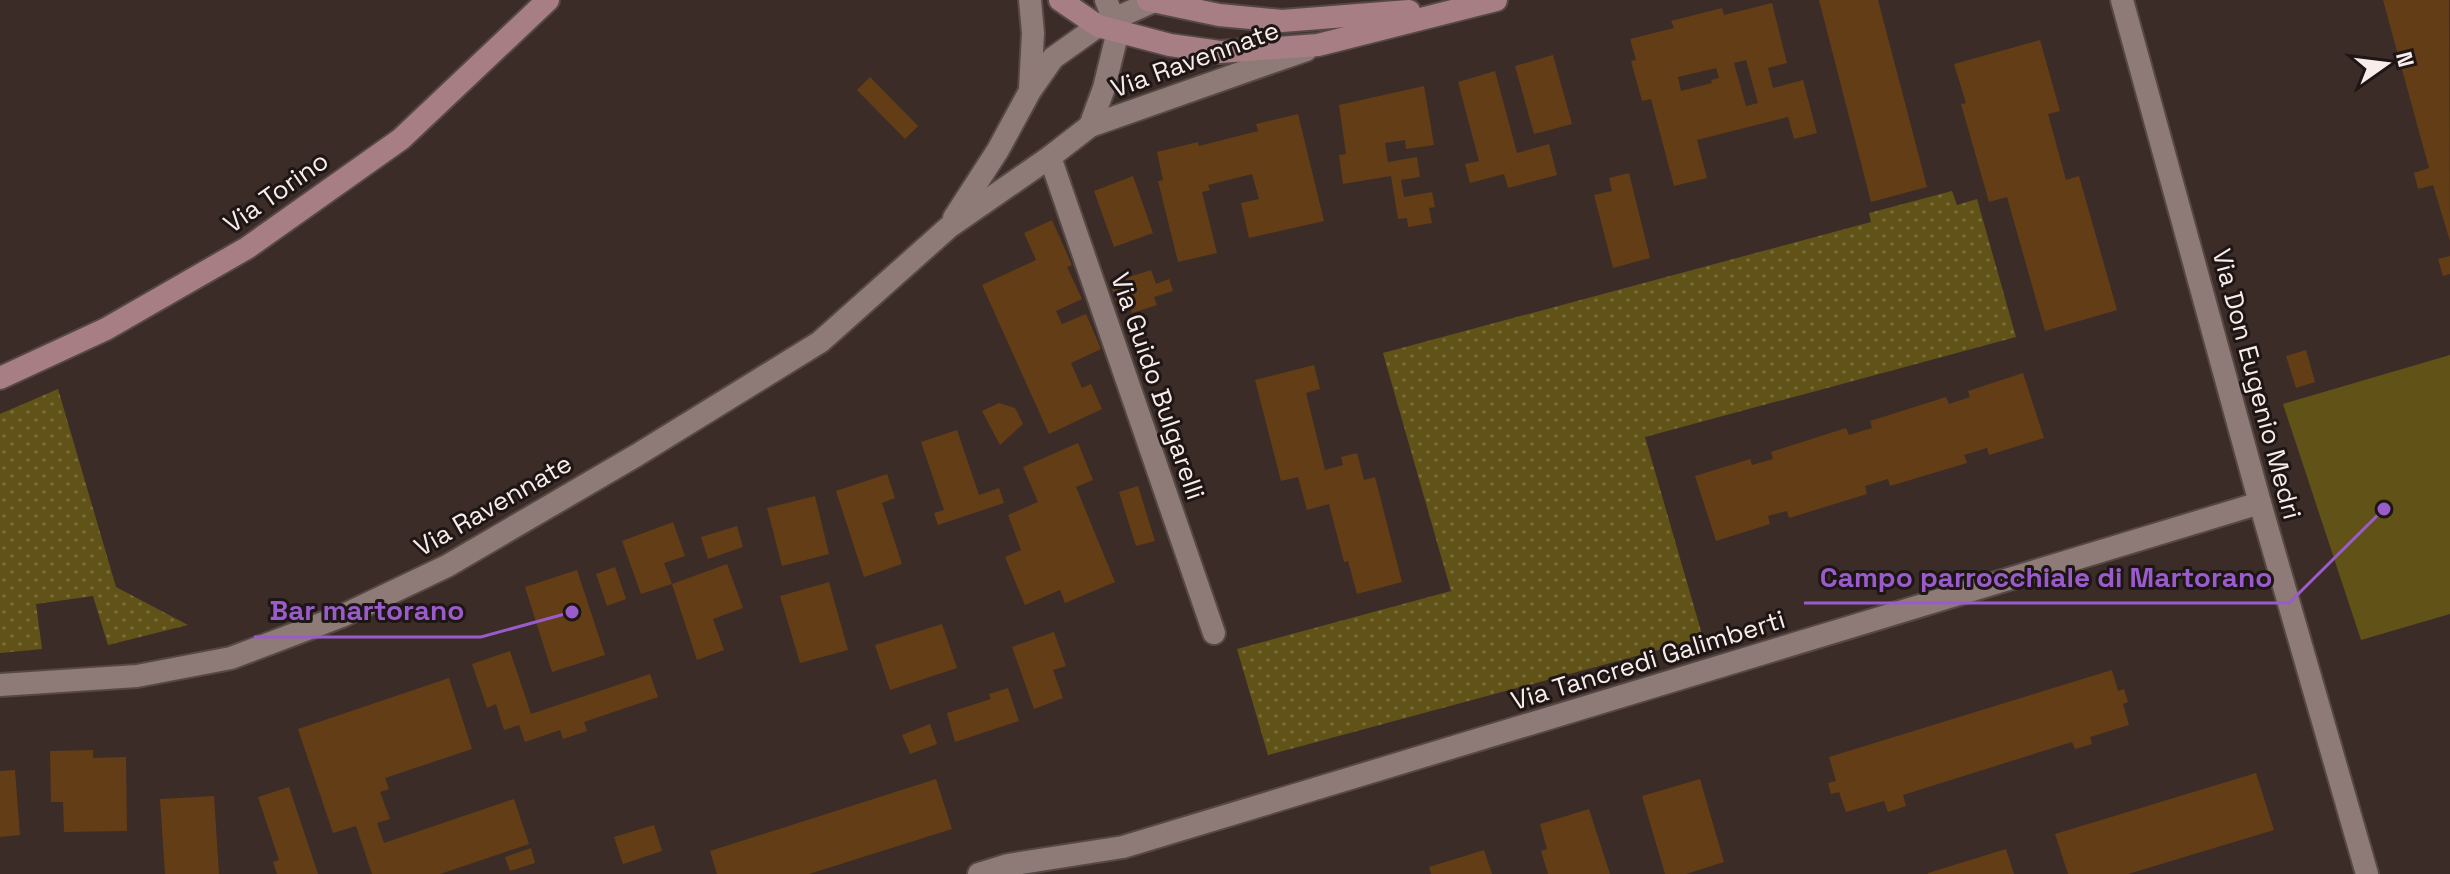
<svg xmlns="http://www.w3.org/2000/svg" width="2450" height="874" font-family="'Space Grotesk',sans-serif">
<defs>
<pattern id="grass-dots" width="8" height="8" patternUnits="userSpaceOnUse" patternTransform="scale(2)"><rect width="8" height="8" fill="#615318"/><path d="M2 2h.1M6 6h.1" fill="none" stroke="#786c3a" stroke-width="1.8" stroke-linecap="round"/></pattern>
</defs>
<rect width="100%" height="100%" fill="#3c2c28"/>
<!-- grass -->
<g fill="url(#grass-dots)">
<polygon points="1952,191 1957,205 1977,199 2016,337 1645,437 1703,638 1268,755 1237,649 1451,591 1383,353 1871,222 1869,213"/>
<polygon points="58,389 116,587 188,625 108,645 93,596 36,604 42,649 0,653 0,414"/>
</g>
<!-- pitch -->
<polygon fill="#615318" points="2450,355 2450,614 2361,640 2283,404"/>
<!-- building -->
<g fill="#633d15" fill-rule="evenodd">
<polygon points="1819,0 1878,0 1927,187 1871,202"/>
<polygon points="2383,0 2449,0 2450,241 2433,185 2418,189 2414,173 2429,168"/>
<path d="M1772,3l15,60 -19,5 5,20 30,-8 14,53 -23,6 -6,-22 -91,23 10,38 -33,8 -23,-87 -9,2 -11,-40 5,-1 -6,-21 44,-11 -3,-7 51,-13 2,7zM1746,60l12,43 -12,3 -12,-43zM1716,68l3,10 -8,2 1,3 -31,8 -3,-14z"/>
<polygon points="2040,40 2060,111 2048,114 2066,180 2079,176 2117,310 2045,331 2007,197 1989,202 1961,104 1966,103 1954,64"/>
<polygon points="1553,55 1572,124 1534,134 1515,66"/>
<polygon points="1495,71 1517,153 1549,144 1557,175 1508,188 1504,174 1470,183 1465,164 1479,161 1458,82"/>
<polygon points="870,77 918,126 905,139 857,90"/>
<polygon points="1424,86 1434,145 1406,149 1405,140 1385,143 1388,162 1417,157 1420,177 1401,180 1404,197 1432,192 1435,207 1429,208 1432,223 1408,227 1407,218 1398,219 1391,176 1343,184 1339,155 1346,154 1339,105"/>
<polygon points="1298,114 1324,221 1249,238 1241,203 1259,199 1252,174 1208,185 1210,190 1202,192 1217,253 1178,262 1158,181 1163,180 1157,152 1198,142 1199,146 1258,131 1256,124"/>
<polygon points="1629,173 1650,258 1613,268 1594,195 1612,191 1609,178"/>
<polygon points="1133,176 1153,233 1114,247 1094,191"/>
<polygon points="1052,220 1072,265 1067,267 1082,299 1056,311 1062,324 1086,314 1101,349 1071,363 1082,388 1091,384 1102,409 1049,434 982,285 1036,260 1024,233"/>
<polygon points="2450,256 2450,274 2443,276 2438,259"/>
<polygon points="1151,270 1156,284 1169,279 1173,291 1154,297 1157,305 1132,313 1128,300 1117,304 1110,283"/>
<polygon points="2306,350 2315,382 2296,388 2286,356"/>
<polygon points="1314,365 1320,389 1306,393 1325,470 1343,465 1341,457 1357,453 1364,480 1375,477 1402,582 1357,594 1348,561 1344,562 1329,504 1307,510 1298,477 1281,481 1255,380"/>
<polygon points="2023,373 2044,438 1989,455 1987,448 1964,455 1967,463 1890,486 1888,479 1865,486 1867,494 1789,518 1787,511 1768,516 1770,524 1716,541 1695,476 1750,459 1752,465 1773,459 1771,452 1846,428 1849,435 1872,428 1870,421 1946,397 1949,404 1970,397 1968,391"/>
<polygon points="999,403 1015,408 1023,424 1000,445 982,411"/>
<polygon points="957,430 979,495 999,488 1004,503 938,525 934,513 944,510 921,442"/>
<polygon points="1078,443 1093,480 1076,487 1115,582 1065,603 1060,590 1025,605 1005,557 1021,550 1008,515 1038,502 1023,467"/>
<polygon points="887,474 895,498 882,503 902,564 864,577 836,491"/>
<polygon points="1138,486 1155,541 1136,546 1119,492"/>
<polygon points="815,496 829,554 782,566 767,508"/>
<polygon points="673,522 685,556 664,563 672,584 641,594 622,541"/>
<polygon points="737,526 743,547 708,559 701,537"/>
<polygon points="727,564 743,608 713,619 724,650 697,660 672,584"/>
<polygon points="615,567 626,599 607,606 596,574"/>
<polygon points="577,570 605,655 552,672 525,587"/>
<polygon points="829,582 848,650 800,663 780,596"/>
<polygon points="942,624 957,668 890,690 875,645"/>
<polygon points="1054,632 1066,666 1053,670 1063,698 1034,709 1012,647"/>
<polygon points="510,651 531,714 650,674 658,697 584,722 587,731 563,739 560,730 525,742 519,725 504,730 496,704 487,708 472,664"/>
<polygon points="2112,670 2118,691 2124,689 2128,702 2123,704 2129,725 2090,737 2092,744 2075,749 2072,742 1903,795 1906,806 1888,812 1884,801 1846,812 1839,792 1831,794 1828,783 1836,781 1829,757"/>
<polygon points="449,678 472,749 385,778 389,789 380,792 390,819 377,823 384,843 514,799 529,844 440,874 372,874 356,826 333,833 298,729"/>
<polygon points="1008,688 1019,721 955,742 947,713 991,699 989,694"/>
<polygon points="930,724 937,744 910,754 902,735"/>
<polygon points="93,750 93,758 126,757 127,831 64,832 63,802 51,802 50,751"/>
<polygon points="15,770 20,835 0,837 0,771"/>
<polygon points="2256,773 2274,830 2128,874 2068,874 2055,834"/>
<polygon points="936,779 952,829 809,874 717,874 710,851"/>
<polygon points="1700,779 1724,862 1686,874 1665,874 1642,796"/>
<polygon points="289,787 318,874 277,874 273,862 279,860 258,797"/>
<polygon points="214,796 219,874 165,874 160,799"/>
<polygon points="1589,809 1610,874 1548,874 1541,851 1547,849 1540,824"/>
<polygon points="654,825 662,851 623,864 614,837"/>
<polygon points="531,848 535,863 510,871 505,857"/>
<polygon points="2006,849 2014,874 1928,874 1928,873"/>
<polygon points="1484,850 1492,874 1431,874 1429,867"/>
</g>
<g fill="none" stroke-linecap="round" stroke-linejoin="round">
<!-- minor casing -->
<g stroke="#564845" stroke-width="26">
<g id="minor">
<polyline points="1030,0 1033,33 1030,90"/>
<polyline points="2122,0 2260,503 2367,874"/>
<polyline points="1090,126 1104,88 1118,31 1106,0"/>
<polyline points="1050,157 1214,633"/>
<polyline points="954,218 998,150 1030,91 1053,58 1098,26 1152,2"/>
<polyline points="0,685 137,676 231,658 342,616 447,566 637,455 820,342 949,227 1050,157 1090,126 1306,50"/>
<polyline points="979,874 1008,865 1123,847 2260,503"/>
</g>
</g>
<!-- secondary casing -->
<g stroke="#564845" stroke-width="26">
<g id="secondary">
<polyline points="1060,0 1098,26 1170,45 1220,52 1318,45 1496,0"/>
<polyline points="1148,0 1219,15 1282,21 1409,11"/>
<polyline points="0,378 106,329 247,248 401,139 548,0"/>
</g>
</g>
<!-- minor -->
<use href="#minor" stroke="#8e7a76" stroke-width="22"/>
<!-- secondary -->
<use href="#secondary" stroke="#a67e84" stroke-width="22"/>
</g>
<g text-anchor="middle" dominant-baseline="central" stroke-width="6" stroke-linejoin="round" paint-order="stroke">
<!-- street labels -->
<g font-size="26" fill="#f9edeb" stroke="#1e1615">
<text transform="translate(1195 59) rotate(-20)">Via Ravennate</text>
<text transform="translate(276 192) rotate(-35)">Via Torino</text>
<text transform="translate(2257 384) rotate(75)">Via Don Eugenio Medri</text>
<text transform="translate(1158 386) rotate(71)">Via Guido Bulgarelli</text>
<text transform="translate(493 505) rotate(-30)">Via Ravennate</text>
<text transform="translate(1648 660) rotate(-17)">Via Tancredi Galimberti</text>
</g>
</g>
<!-- callouts -->
<path fill="none" stroke="#9a5cca" stroke-width="3" d="M2384 509L2289 603H1804M572 612L481 637H254"/>
<g fill="#9a5cca" stroke="#1e1615" stroke-width="3">
<circle cx="2384" cy="509" r="8"/>
<circle cx="572" cy="612" r="8"/>
</g>
<g font-size="28" text-anchor="middle" font-weight="bold" fill="#9a5cca" stroke="#1e1615" stroke-width="6" stroke-linejoin="round" paint-order="stroke">
<text x="2046" y="587">Campo parrocchiale di Martorano</text>
<text x="367" y="620">Bar martorano</text>
</g>
<!-- north arrow -->
<g transform="translate(2386 64) rotate(76)" stroke="#1e1615" stroke-width="6" paint-order="stroke">
<path d="M0-6L14 30L0 20L-14 30Z" fill="#f9edeb"/>
<text y="-12" font-size="22" font-weight="bold" text-anchor="middle" fill="#f9edeb">N</text>
</g>
</svg>
